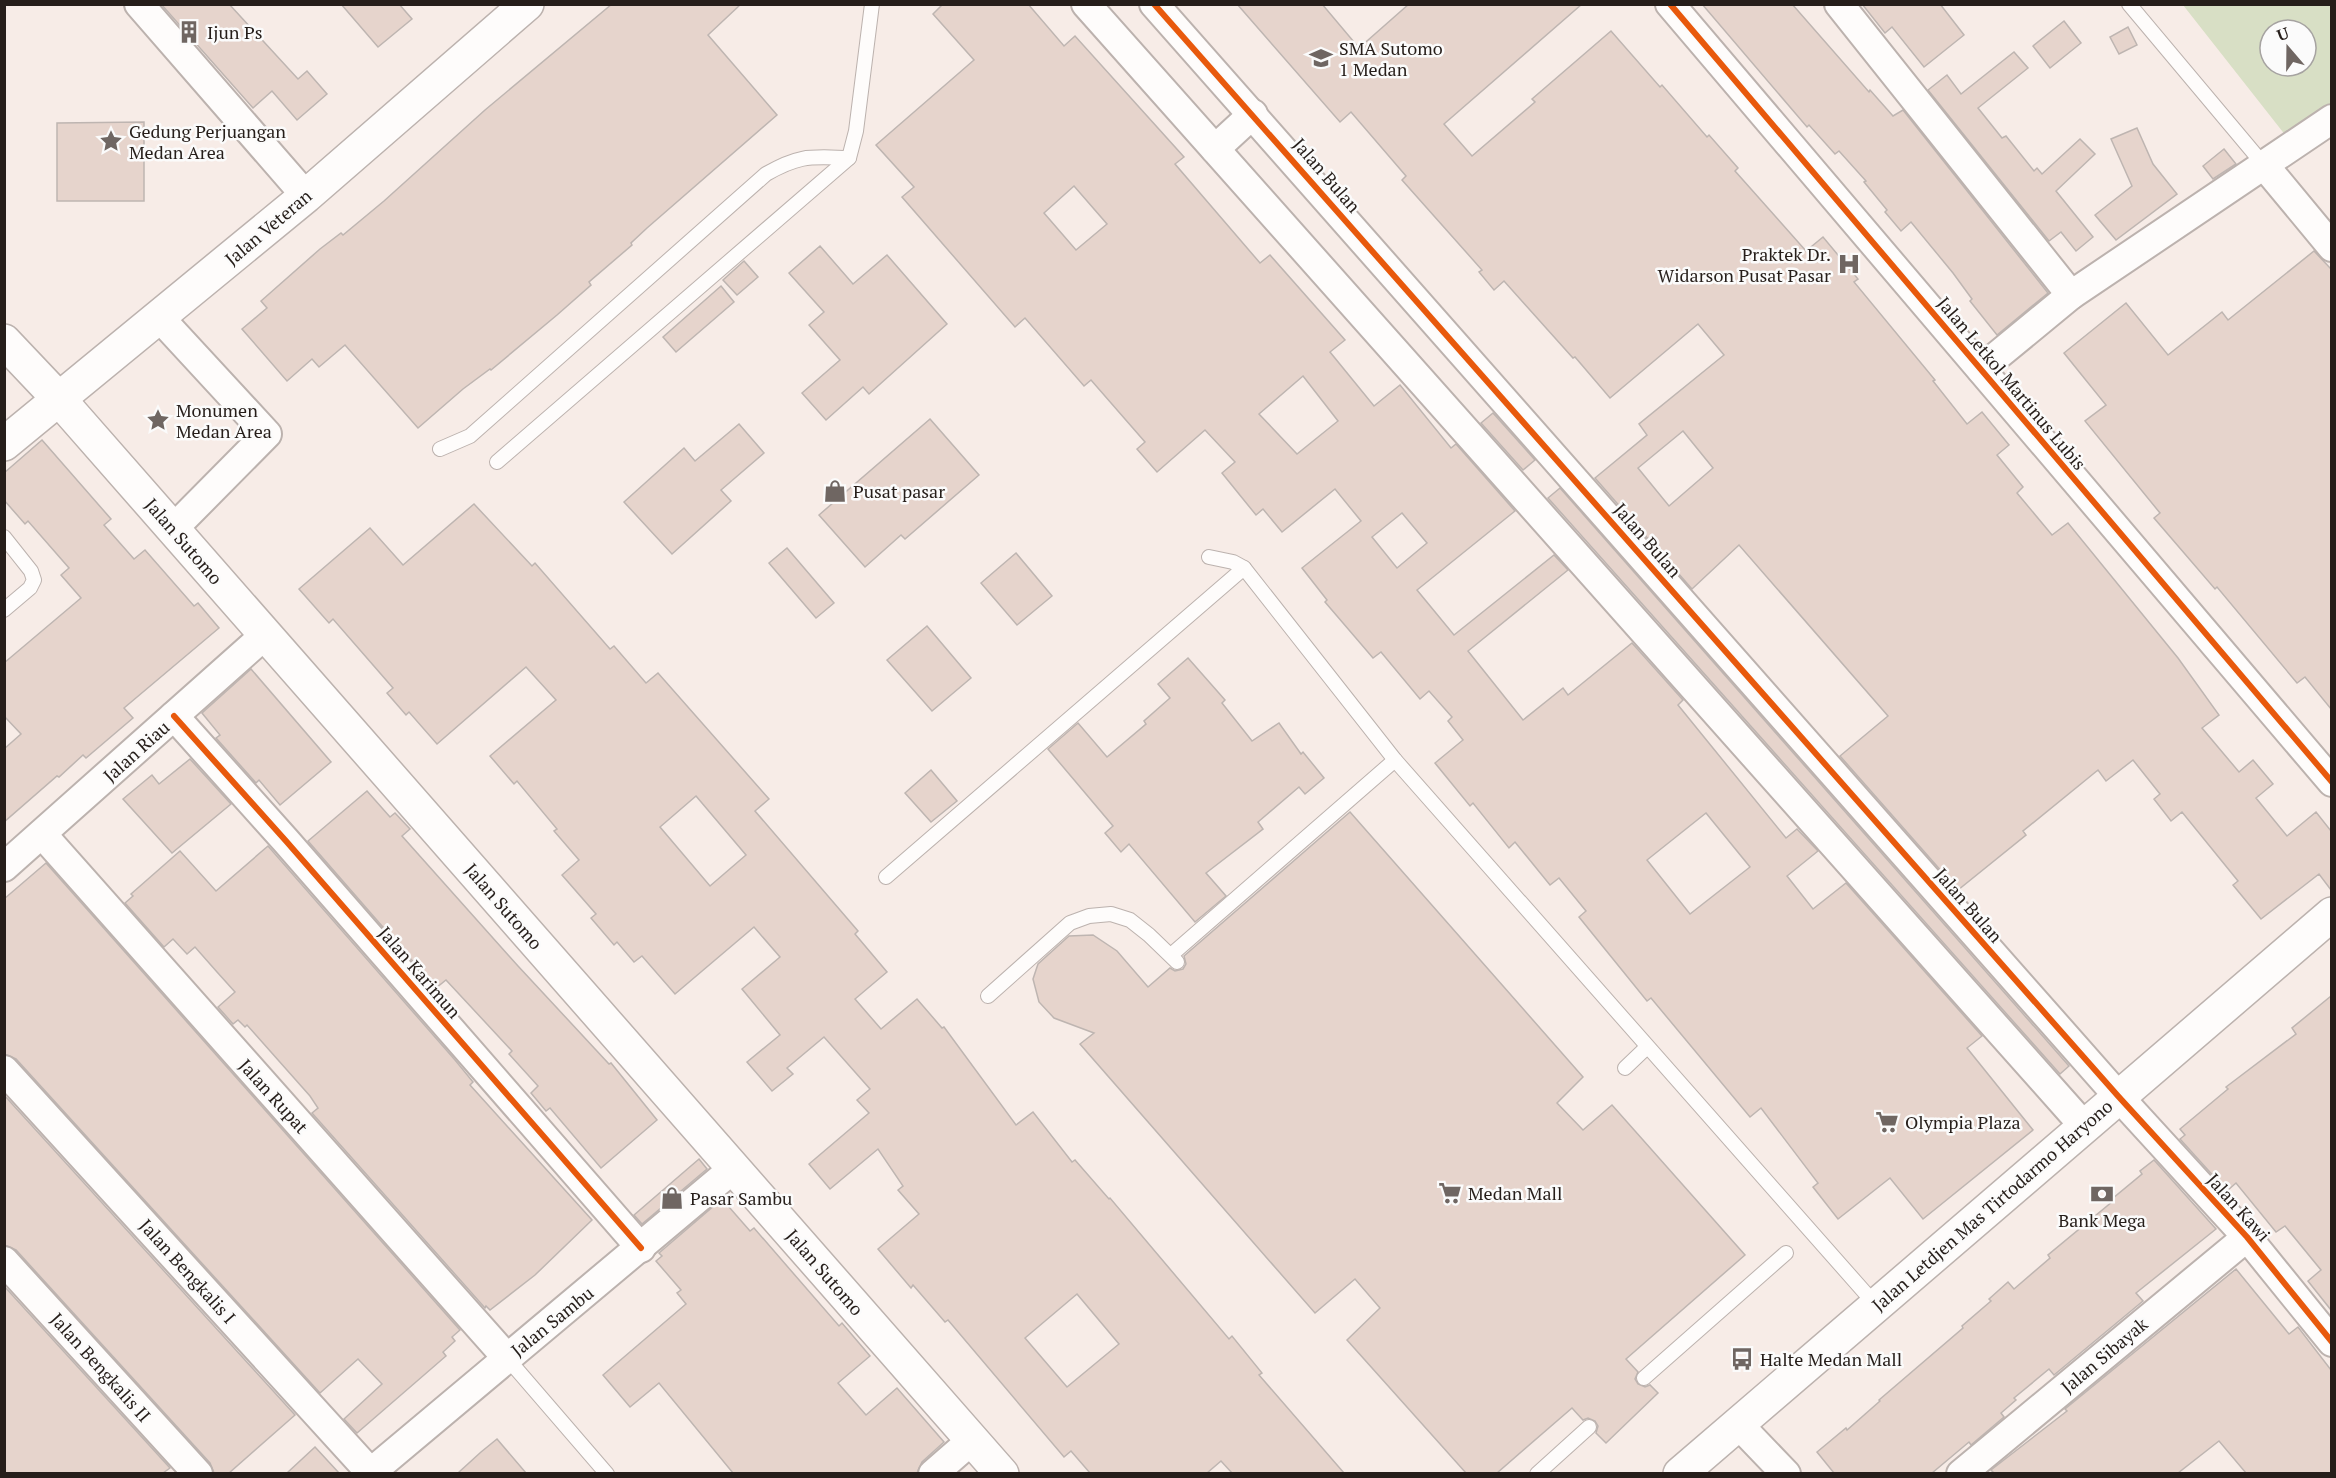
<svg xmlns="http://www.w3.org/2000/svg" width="2336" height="1478" font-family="'PT Serif',serif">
<rect width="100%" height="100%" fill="#f7ece7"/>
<!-- green -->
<path fill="#d8dfc5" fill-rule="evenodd" d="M2183,5h148v100l-45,31zM2270,30h36v36h-36z"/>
<!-- building -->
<g fill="#e6d4cc" stroke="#beb5b1" stroke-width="1.5" fill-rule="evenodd">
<polygon points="161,4 229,4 298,79 307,71 327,94 297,120 272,91 253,108"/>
<polygon points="341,4 399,4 412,19 378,47"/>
<polygon points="612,4 741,4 708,35 777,115 647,228 631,243 632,245 589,282 591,285 557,315 491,370 490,369 463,389 418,428 345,345 319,367 312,359 287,381 242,329 267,308 261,301 320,249 341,233 343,235 384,201 485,110"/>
<path d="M943,4h85l36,42 11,-10 109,121 -9,7 85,99 10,-8 75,85 -15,12 44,54 26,-21 51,63 5,-4 59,67 -98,79 37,45 100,-80 14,15 -100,81 55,69 40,-32 5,7 64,-52 51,57 -5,5 108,133 11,-9 21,22 -31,25 26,33 33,-26 136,153 -15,12 66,82 -110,89 -33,-41 -52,41 -25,-32 5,-4 -57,-75 -11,9 -99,-119 -4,3 -68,-84 7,-6 -27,-33 -9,7 -35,-43 -6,6 -36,-45 -3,3 -35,-43 28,-23 -15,-19 4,-4 -23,-26 -9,8 -39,-47 -8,6 -48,-56 2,-2 -25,-32 59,-47 -26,-32 -53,43 -19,-23 -7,6 -34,-42 13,-11 -30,-32 -48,42 -20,-23 8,-7 -54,-62 -7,6 -59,-68 -10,9 -113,-130 12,-10 -38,-42 98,-85 -41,-46zM1074,186l33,38 -31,26 -32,-37zM1303,376l35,45 -41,33 -38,-40zM1402,513l25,30 -30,25 -25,-31zM1706,813l44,54 -60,47 -43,-54z"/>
<path d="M1237,4h85l37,44 50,-44h173l-138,120 28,32 63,-54 -3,-3 79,-68 49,56 2,-2 45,52 2,-2 29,33 -3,3 71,80 17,-14 35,42 -4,3 81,98 -2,1 34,43 15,-12 27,33 -12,10 26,32 -6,6 35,42 16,-12 110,135 41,57 -17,13 37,44 14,-12 20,24 -17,14 31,38 29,-24 15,19v59l-12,-16 -58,45 -28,-34 5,-4 -56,-69 -11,9 -17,-22 6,-5 -27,-34 -27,21 -8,-11 -75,61 3,4 -68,55 -118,-134 48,-40 -149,-171 -47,44 -97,-111 52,-43 -8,-11 85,-69 -26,-31 -88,74 -35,-41 -2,1 -69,-77 -10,9 -15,-18 3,-2 -80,-90 4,-4 -55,-64 -11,10zM1683,431l30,37 -44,38 -31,-38z"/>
<polygon points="1702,4 1792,4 1869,92 1870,90 1893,116 1903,110 2048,293 1997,335 1970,301 1972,299 1953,273 1911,222 1901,231 1885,212 1887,210 1864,182 1866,181 1839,151 1835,154 1809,125 1807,127"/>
<polygon points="1862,4 1940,4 1964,35 1924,67 1892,27 1885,33"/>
<polygon points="2064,21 2081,43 2050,68 2033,46"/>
<polygon points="2128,27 2137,45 2119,54 2110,37"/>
<polygon points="2014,52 2028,68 1978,108 2002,138 2006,136 2034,171 2037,168 2042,174 2080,139 2095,154 2056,191 2093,237 2076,251 2061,232 2049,241 1928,90 1947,75 1961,94"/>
<polygon points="144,122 144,201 57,201 57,123"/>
<polygon points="2137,128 2153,164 2177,194 2116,240 2095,215 2132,186 2111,139"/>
<polygon points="2224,149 2236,164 2213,179 2203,166"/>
<polygon points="820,246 853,284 887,255 947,324 869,394 863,387 826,420 802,393 840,360 809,325 824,312 789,273"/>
<polygon points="2314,251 2331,269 2331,709 2305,677 2297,683 2217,587 2215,589 2154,518 2160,513 2085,421 2106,405 2064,353 2126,303 2168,355 2222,312 2228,320"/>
<polygon points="744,261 758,277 737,295 723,280"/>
<polygon points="721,286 734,302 676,352 663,337"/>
<polygon points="1493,413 1535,460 1523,470 1481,423"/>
<polygon points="930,419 979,475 905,539 901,535 865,567 819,515"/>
<polygon points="739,424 764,453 721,490 731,501 672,554 624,502 684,448 695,461"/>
<polygon points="42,440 111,519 104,525 134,559 145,550 194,606 198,603 219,628 124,708 133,718 86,758 83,755 59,777 57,776 4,822 4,749 21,734 4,716 4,663 81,598 61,575 69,568 28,521 25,524 4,500 4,473"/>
<polygon points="1560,488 2069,1066 2060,1074 1548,498"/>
<path d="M474,504l58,62 3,-3 75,86 4,-3 32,37 12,-10 111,126 -14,12 103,120 -3,3 32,38 -32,27 26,30 36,-30 25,29 2,-1 72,98 17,-13 39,50 3,-2 34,39 1,-1 119,141 3,-3 30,37 -3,2 85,98h-112l-11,-12 -14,12h-117l-19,-22 -7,6 -116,-137 -3,2 -32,-37 -2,3 -33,-39 41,-35 -21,-24 5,-4 -25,-37 -48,40 -21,-25 60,-51 -12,-13 13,-11 -46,-52 -37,31 6,6 -21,17 -25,-29 33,-27 -38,-46 38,-32 -26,-30 -79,67 -33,-38 -8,6 -17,-20 -3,3 -23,-27 5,-4 -34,-39 17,-15 -25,-29 3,-2 -40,-48 -3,3 -24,-28 66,-56 -30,-33 -89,77 -28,-32 -3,3 -19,-22 6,-5 -60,-69 -4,4 -30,-34 71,-61 33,37zM696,796l50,59 -36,31 -50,-59zM1077,1294l42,50 -52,43 -42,-49z"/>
<polygon points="787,548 834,603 816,618 769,563"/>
<polygon points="1016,553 1052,596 1017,625 981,583"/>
<polygon points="927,626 971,678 932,711 887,660"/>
<polygon points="1188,658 1225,700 1222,703 1252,741 1279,723 1301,754 1303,752 1324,778 1305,794 1299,787 1258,822 1263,829 1206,873 1226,896 1195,922 1129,844 1121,852 1105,833 1113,826 1048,749 1078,723 1107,757 1146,724 1144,721 1170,698 1158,684"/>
<polygon points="251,669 331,762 280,805 259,780 256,783 216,738 220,735 202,713"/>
<polygon points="190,759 231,804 172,853 123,799 152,775 159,784"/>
<polygon points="931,770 957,801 931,822 905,793"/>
<polygon points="367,791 390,817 395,813 410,829 402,836 518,966 609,1064 611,1063 657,1120 601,1168 550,1108 546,1111 531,1093 538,1086 509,1054 512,1051 446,980 436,988 308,841"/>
<polygon points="1350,812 1583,1077 1557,1103 1583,1130 1612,1105 1745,1255 1626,1359 1638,1372 1635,1379 1638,1384 1645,1387 1650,1385 1658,1393 1606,1443 1596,1433 1598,1426 1595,1421 1588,1418 1583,1420 1572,1408 1497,1473 1466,1473 1347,1340 1380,1308 1355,1279 1315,1313 1080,1044 1094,1033 1054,1018 1039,1002 1033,979 1038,964 1069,936 1093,935 1117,951 1148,987 1170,968 1175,971 1183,969 1186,964 1184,956"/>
<polygon points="268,846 455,1060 473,1082 470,1085 592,1220 535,1275 490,1310 486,1306 485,1308 312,1113 318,1108 310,1096 247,1025 245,1027 238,1020 233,1024 218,1007 235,992 217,972 195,947 187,954 173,939 164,947 125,903 133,896 131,894 180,851 216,891"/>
<polygon points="46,863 460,1330 452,1337 455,1341 443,1352 446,1356 357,1433 344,1419 382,1384 358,1359 320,1393 16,1059 4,1054 4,899"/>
<polygon points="2331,996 2331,1310 2308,1281 2321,1270 2285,1226 2276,1232 2236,1183 2227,1191 2180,1139 2185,1135 2180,1129 2228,1089 2226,1087 2296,1034 2292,1028"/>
<polygon points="4,1095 295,1415 229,1473 214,1473 210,1463 16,1250 4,1245"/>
<polygon points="699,1159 707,1169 642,1224 634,1215"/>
<polygon points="2154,1160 2216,1229 2136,1293 2143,1301 2054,1375 2049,1369 2014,1398 2016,1400 2001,1413 2004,1417 1971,1445 1969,1442 1932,1473 1834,1473 1817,1452 1846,1428 1847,1430 1880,1401 1879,1400 1963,1328 1962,1326 1991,1301 1989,1299 2008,1282 2014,1289 2050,1258 2048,1255 2113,1201 2112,1199 2142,1174 2140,1171"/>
<polygon points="722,1199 750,1231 754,1228 839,1326 842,1323 870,1356 838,1383 866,1415 897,1388 944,1442 922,1462 917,1473 733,1473 659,1383 630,1407 603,1375 686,1304 677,1293 681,1290 656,1261 662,1256 659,1253"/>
<polygon points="2236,1269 2289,1334 2298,1327 2331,1370 2331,1473 2246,1473 2219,1441 2178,1473 1994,1473 1991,1470 2067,1411 2065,1409"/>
<polygon points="4,1286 170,1468 163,1473 4,1473"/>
<polygon points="497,1439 526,1473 458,1473 481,1452"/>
<polygon points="315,1447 339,1473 287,1473"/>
</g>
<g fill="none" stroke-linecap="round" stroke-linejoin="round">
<!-- lane casing -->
<g stroke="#bcb2ae" stroke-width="16">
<g id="lane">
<polyline points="2129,4 2264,165"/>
<path d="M440,449l30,-13 296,-262c35,-20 45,-17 83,-16"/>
<polyline points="497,462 849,158 856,131 872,4"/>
<polyline points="4,537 31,571 34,580 30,588 4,610"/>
<polyline points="1209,557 1233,562 1244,568 1395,760 1875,1304"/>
<polyline points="886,877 1244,568"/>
<polyline points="1171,955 1395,760"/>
<polyline points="988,996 1070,923 1089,916 1111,914 1130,920 1149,935 1177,962"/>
<polyline points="1625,1068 1647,1047"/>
<polyline points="507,1358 607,1474"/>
<polyline points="1644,1378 1786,1253"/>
<polyline points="1537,1474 1589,1427"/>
</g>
</g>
<!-- street casing -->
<g stroke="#bcb2ae" stroke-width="32">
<g id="street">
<polyline points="139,4 306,196"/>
<polyline points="1086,4 2084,1126"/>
<polyline points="1154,4 2118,1096 2247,1237 2332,1342"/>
<polyline points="1670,4 2332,782"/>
<polyline points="1839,4 2071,295 2332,119"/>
<polyline points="1215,149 1253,114"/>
<polyline points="2264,165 2332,247"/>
<polyline points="159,317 267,434 173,529"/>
<polyline points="1981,369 2071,295"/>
<polyline points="174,716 286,841 641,1248"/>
<polyline points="42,834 507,1358"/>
<polyline points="4,867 266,634"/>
<polyline points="4,1070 370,1472"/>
<polyline points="4,1261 198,1474"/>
<polyline points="1739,1425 1786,1474"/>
<polyline points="369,1474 734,1168"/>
<polyline points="933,1474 972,1440"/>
<polyline points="1961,1474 2247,1237"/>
</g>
</g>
<!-- secondary casing -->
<g stroke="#bcb2ae" stroke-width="36">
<g id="secondary">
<polyline points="4,341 58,398 1002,1474"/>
<polyline points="4,444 306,196 527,4"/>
</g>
</g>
<!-- primary casing -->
<g stroke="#bcb2ae" stroke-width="36">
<polyline id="primary" points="1680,1474 2332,914"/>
</g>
<!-- lane -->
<use href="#lane" stroke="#fefcfb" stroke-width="14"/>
<!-- street -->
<use href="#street" stroke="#fefcfb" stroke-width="28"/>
<!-- secondary -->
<use href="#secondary" stroke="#fefcfb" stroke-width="33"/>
<!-- primary -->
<use href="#primary" stroke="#fefcfb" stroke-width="33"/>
<!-- cycleway casing -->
<g stroke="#fbfbfb" stroke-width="10">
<g id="cycleway">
<polyline points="1154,4 2118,1096 2247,1237 2332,1342"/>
<polyline points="1670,4 2332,782"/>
<polyline points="174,716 286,841 641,1248"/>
</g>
</g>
<!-- cycleway -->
<use href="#cycleway" stroke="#e8590c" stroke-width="6"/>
</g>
<!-- icons -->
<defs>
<g id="building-bare" transform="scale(1.8)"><path d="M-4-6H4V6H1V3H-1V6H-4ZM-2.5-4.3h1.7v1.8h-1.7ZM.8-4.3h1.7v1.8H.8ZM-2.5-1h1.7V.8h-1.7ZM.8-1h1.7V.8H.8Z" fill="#6f6662" stroke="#fbfbfb" stroke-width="2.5" paint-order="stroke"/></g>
<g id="school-bare" transform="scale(1.8)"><path d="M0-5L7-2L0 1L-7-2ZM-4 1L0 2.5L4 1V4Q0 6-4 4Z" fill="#6f6662" stroke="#fbfbfb" stroke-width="2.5" paint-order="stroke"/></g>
<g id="sight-bare" transform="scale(1.8)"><path d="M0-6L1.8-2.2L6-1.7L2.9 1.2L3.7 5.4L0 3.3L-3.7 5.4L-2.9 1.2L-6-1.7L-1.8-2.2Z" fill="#6f6662" stroke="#fbfbfb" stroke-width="2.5" paint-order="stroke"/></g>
<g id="hospital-bare" transform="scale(1.8)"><path d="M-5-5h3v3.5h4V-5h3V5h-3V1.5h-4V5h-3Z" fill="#6f6662" stroke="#fbfbfb" stroke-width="2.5" paint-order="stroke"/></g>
<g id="shop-bare" transform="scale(1.8)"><path d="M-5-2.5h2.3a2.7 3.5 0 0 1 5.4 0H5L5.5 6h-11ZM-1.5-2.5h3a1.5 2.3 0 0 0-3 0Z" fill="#6f6662" stroke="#fbfbfb" stroke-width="2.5" paint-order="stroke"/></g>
<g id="supermarket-bare" transform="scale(1.8)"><path d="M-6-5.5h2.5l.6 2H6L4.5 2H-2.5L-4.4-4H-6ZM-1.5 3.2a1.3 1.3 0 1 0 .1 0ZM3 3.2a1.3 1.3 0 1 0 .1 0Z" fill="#6f6662" stroke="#fbfbfb" stroke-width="2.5" paint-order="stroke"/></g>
<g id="bank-bare" transform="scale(1.8)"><path d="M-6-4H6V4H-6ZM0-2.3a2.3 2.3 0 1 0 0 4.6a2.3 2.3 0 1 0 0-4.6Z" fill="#6f6662" stroke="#fbfbfb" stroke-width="2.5" paint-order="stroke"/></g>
<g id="bus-bare" transform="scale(1.8)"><path d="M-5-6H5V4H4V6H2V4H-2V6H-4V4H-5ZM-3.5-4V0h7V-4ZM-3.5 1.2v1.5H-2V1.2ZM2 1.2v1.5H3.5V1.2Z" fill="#6f6662" stroke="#fbfbfb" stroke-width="2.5" paint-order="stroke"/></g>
</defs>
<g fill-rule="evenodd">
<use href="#building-bare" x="189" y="32"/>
<use href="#school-bare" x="1321" y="58"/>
<use href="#sight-bare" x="111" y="141"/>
<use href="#hospital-bare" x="1849" y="264"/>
<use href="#sight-bare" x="158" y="420"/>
<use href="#shop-bare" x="835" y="491"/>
<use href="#supermarket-bare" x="1887" y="1122"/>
<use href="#supermarket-bare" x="1450" y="1193"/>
<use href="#bank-bare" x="2102" y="1194"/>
<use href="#shop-bare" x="672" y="1198"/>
<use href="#bus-bare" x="1742" y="1359"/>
</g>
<g text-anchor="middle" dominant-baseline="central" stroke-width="5" stroke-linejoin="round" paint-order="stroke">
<!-- poi labels -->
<g font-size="18" fill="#261e1a" stroke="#fbfbfb" text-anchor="start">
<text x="207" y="32">Ijun Ps</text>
<text x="1339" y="48">SMA Sutomo<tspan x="1339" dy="21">1 Medan</tspan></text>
<text x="129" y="131">Gedung Perjuangan<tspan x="129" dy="21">Medan Area</tspan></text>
<text x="1831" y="254" text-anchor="end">Praktek Dr.<tspan x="1831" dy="21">Widarson Pusat Pasar</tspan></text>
<text x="176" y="410">Monumen<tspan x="176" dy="21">Medan Area</tspan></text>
<text x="853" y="491">Pusat pasar</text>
<text x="1905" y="1122">Olympia Plaza</text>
<text x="1468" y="1193">Medan Mall</text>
<text x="690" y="1198">Pasar Sambu</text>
<text x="2102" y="1220" text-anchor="middle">Bank Mega</text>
<text x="1760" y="1359">Halte Medan Mall</text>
</g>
<!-- street labels -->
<g font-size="18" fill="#261e1a" stroke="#fbfbfb">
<text transform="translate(1327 175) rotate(49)">Jalan Bulan</text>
<text transform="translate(268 227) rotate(-40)">Jalan Veteran</text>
<text transform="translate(2012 383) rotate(50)">Jalan Letkol Martinus Lubis</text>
<text transform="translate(1648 540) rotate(49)">Jalan Bulan</text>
<text transform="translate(184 541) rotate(49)">Jalan Sutomo</text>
<text transform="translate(136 751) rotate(-42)">Jalan Riau</text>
<text transform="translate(1969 905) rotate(49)">Jalan Bulan</text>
<text transform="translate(504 906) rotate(49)">Jalan Sutomo</text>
<text transform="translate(420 972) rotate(49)">Jalan Karimun</text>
<text transform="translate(274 1096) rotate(48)">Jalan Rupat</text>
<text transform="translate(1992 1205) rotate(-41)">Jalan Letdjen Mas Tirtodarmo Haryono</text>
<text transform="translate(2239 1207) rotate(48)">Jalan Kawi</text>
<text transform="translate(188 1271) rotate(48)">Jalan Bengkalis I</text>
<text transform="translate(825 1272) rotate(49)">Jalan Sutomo</text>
<text transform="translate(552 1321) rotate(-39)">Jalan Sambu</text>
<text transform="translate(2104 1355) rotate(-40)">Jalan Sibayak</text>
<text transform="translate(101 1367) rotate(48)">Jalan Bengkalis II</text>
</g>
</g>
<!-- border -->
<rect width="2336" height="1478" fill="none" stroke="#261e1a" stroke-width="12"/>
<!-- north arrow -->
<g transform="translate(2288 48) rotate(340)"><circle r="28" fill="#fbfbfb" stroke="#a6a3a1" stroke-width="1.5"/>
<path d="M0-4.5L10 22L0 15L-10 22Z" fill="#6f6662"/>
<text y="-9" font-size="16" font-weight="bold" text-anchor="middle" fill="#261e1a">U</text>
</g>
</svg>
